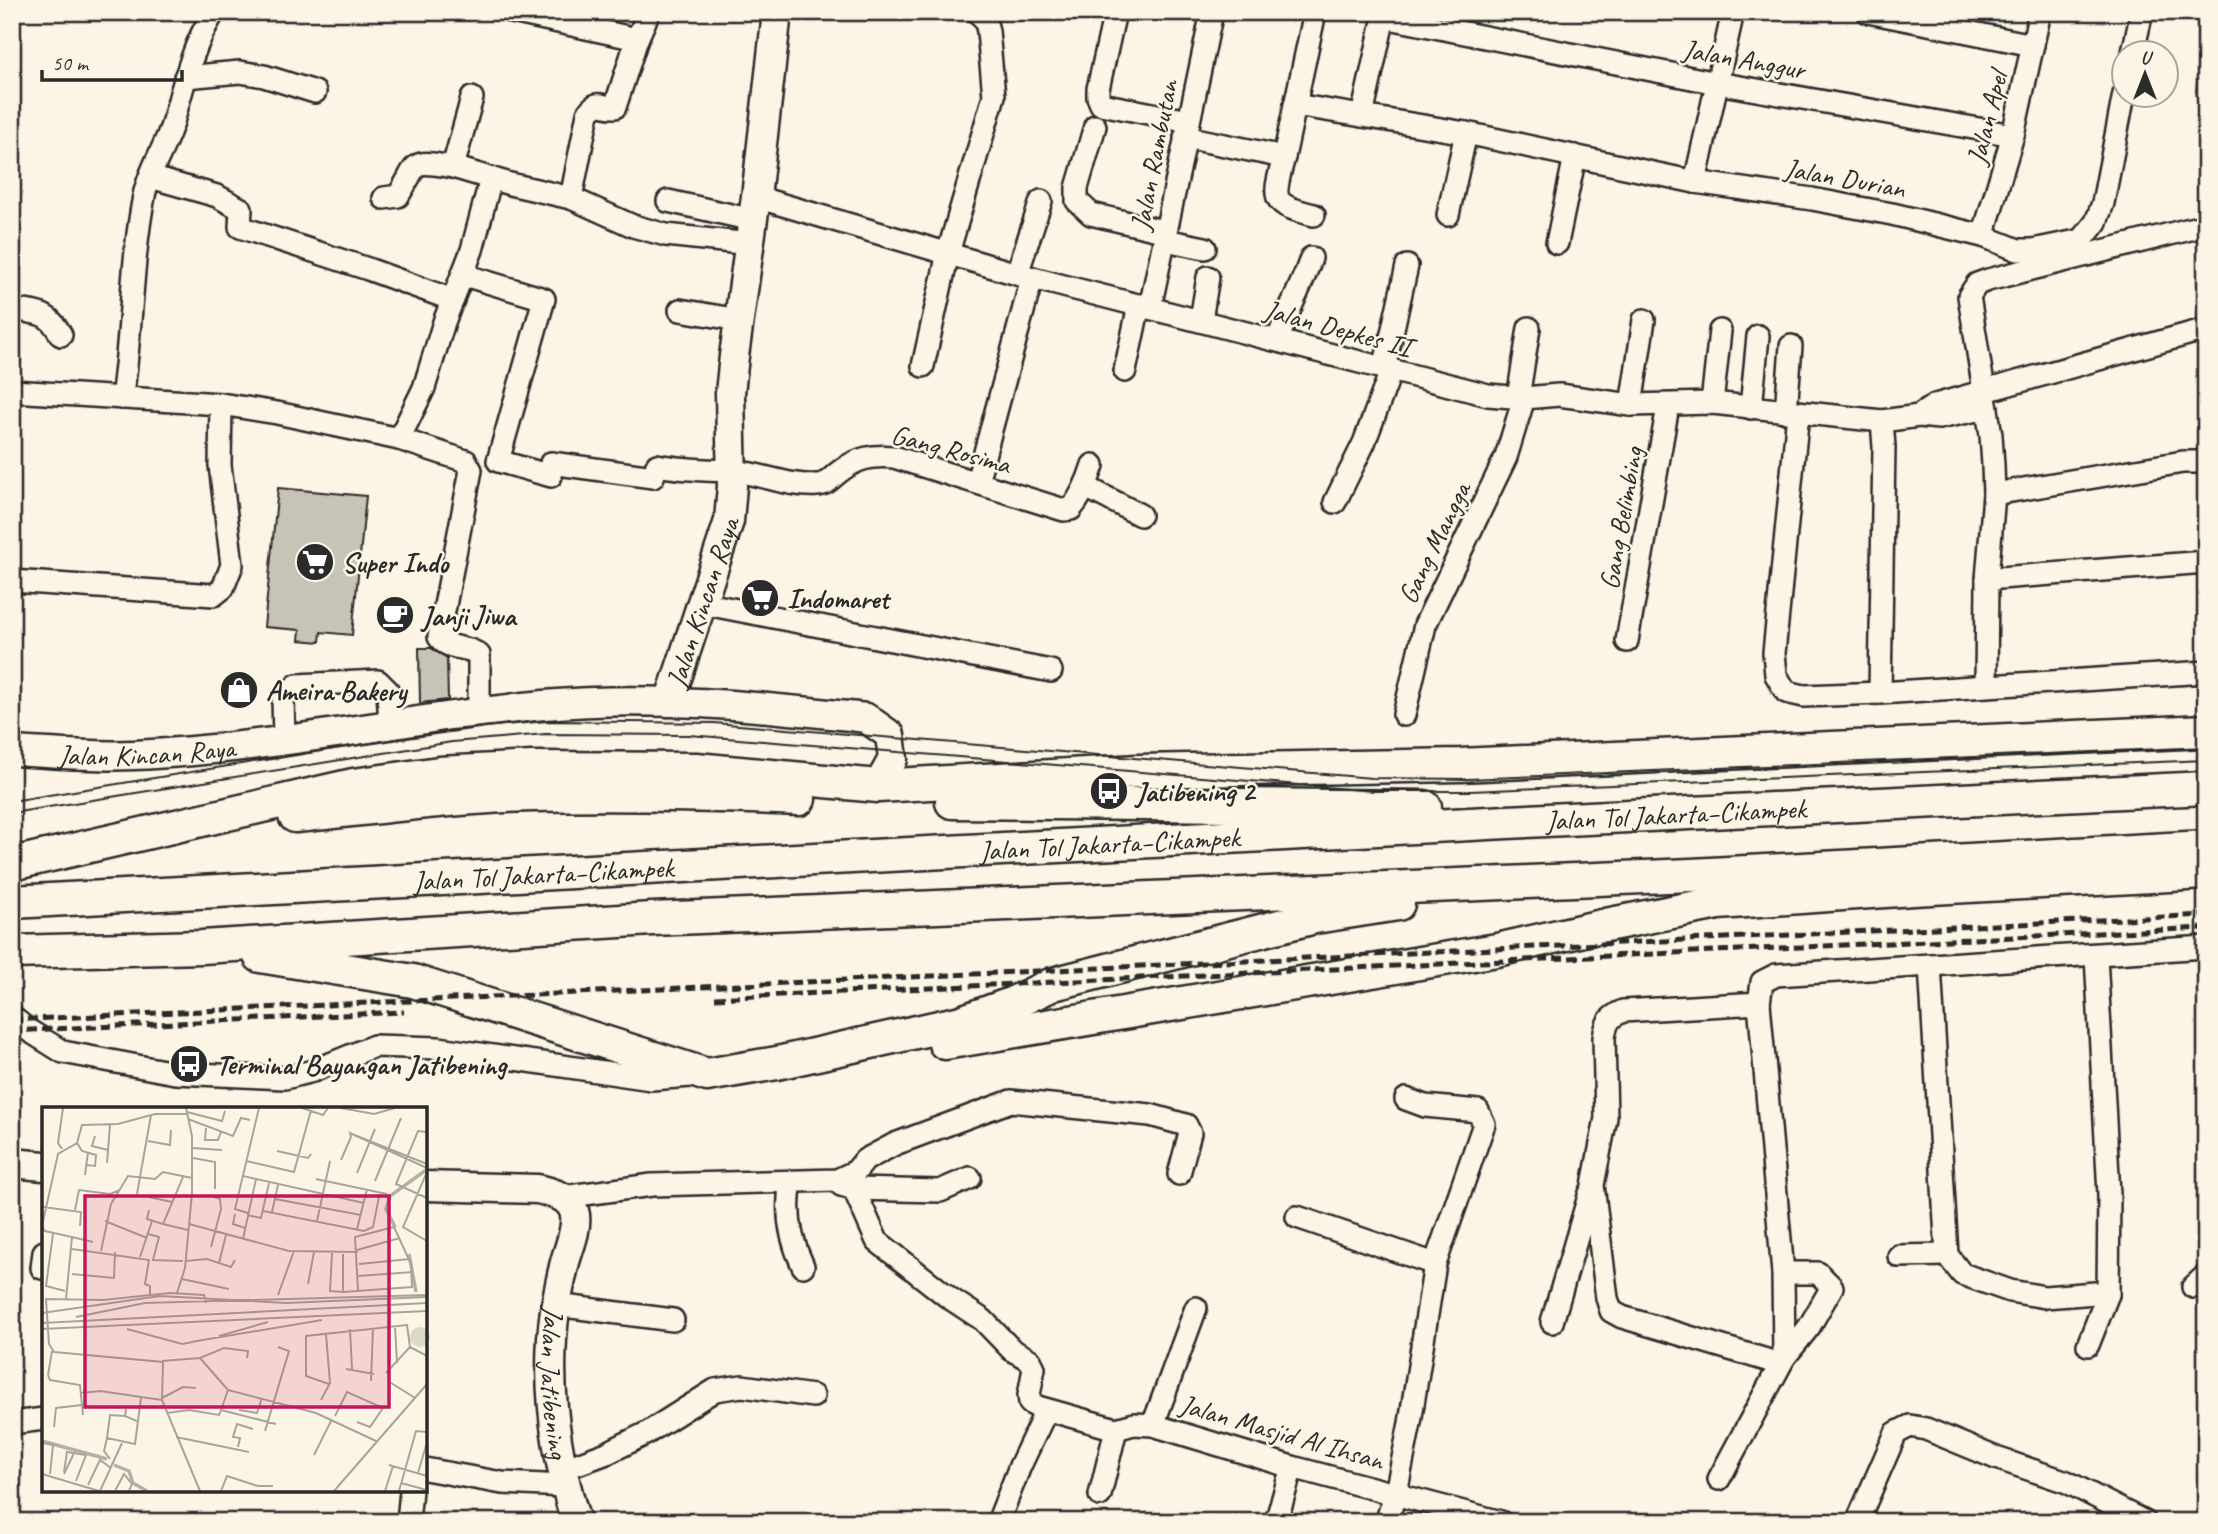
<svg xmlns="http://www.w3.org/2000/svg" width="2218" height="1534" font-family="Caveat,sans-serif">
<rect width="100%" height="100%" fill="#fcf5e5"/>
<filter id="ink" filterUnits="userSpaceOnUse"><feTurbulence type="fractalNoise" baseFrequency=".0143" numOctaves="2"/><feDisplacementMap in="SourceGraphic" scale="14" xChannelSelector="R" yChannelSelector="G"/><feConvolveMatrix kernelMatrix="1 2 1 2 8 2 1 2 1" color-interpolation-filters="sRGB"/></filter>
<g filter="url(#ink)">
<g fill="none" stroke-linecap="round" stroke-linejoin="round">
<!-- stream -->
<polyline stroke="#7d7b74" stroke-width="5" points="2206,36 2197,91 2206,122"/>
</g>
<!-- building -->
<g fill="#c8c3b7" stroke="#2b2b2b" stroke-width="2">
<polygon points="278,488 366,496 352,635 321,632 320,642 299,640 300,630 264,627"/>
<polygon points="419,648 431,648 447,658 448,700 420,703"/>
</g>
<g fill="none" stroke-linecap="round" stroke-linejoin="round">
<!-- minor casing -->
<g stroke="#2b2b2b" stroke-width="26">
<g id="minor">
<polyline points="512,12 637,39"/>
<path d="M649,12l-12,27 -22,68c-14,1 -17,-9 -27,6l-17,85 62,28 33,9 84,9"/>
<polyline points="1115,12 1098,89 1098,97 1101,104 1189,121"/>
<polyline points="1868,12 2033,45"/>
<polyline points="1384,17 1717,83 2013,135"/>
<polyline points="2133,52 2142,12"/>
<polyline points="185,77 240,72 264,76 315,92"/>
<polyline points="472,98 453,167 510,184 571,198"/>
<polyline points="1295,105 1466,133 1695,182 1812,199 1892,214 1983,236 2018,250 2033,250 2082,240 2096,222 2103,203 2124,94"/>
<polyline points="1362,116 1385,12"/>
<polyline points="1095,126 1077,188 1077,201 1091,214 1167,232"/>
<polyline points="1185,137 1284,157 1315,12"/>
<path d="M1284,157c-11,42 -15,47 30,58"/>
<polyline points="150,177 217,196 241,209 240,227 368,269 453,300"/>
<polyline points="1695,182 1733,12"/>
<polyline points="756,197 1017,274 1488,395 1524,398 1559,395 1631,405 1712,403 1882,421 1919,416 1939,418 1987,408"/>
<path d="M384,198l14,-2c22,-33 9,-37 55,-29"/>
<polyline points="668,201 753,220"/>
<polyline points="1448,215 1466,133"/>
<polyline points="1983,236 2013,135 2040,12"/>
<polyline points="1165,240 1205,248"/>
<polyline points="1557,243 1575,156"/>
<polyline points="1017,274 1041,201"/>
<path d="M464,275l80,24 -46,162 53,15v-13l102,14 4,-12c25,5 49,5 75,6 28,2 56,16 85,14 10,0 14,-7 22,-13 18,-14 33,-17 55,-15l170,53 7,-1c11,-13 17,-28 22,-44"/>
<polyline points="1150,308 1212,12"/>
<path d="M12,309c27,5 35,1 49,26"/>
<polyline points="680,310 739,320"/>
<polyline points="1201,320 1208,277"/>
<path d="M1278,340c9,-29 24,-54 33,-82"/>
<polyline points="923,366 948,253 994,96 988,31 985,19 977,12"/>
<polyline points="1384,369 1407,266"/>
<polyline points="1125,371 1139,305"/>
<path d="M12,391l209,13 56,9 122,26 67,22 5,9 -32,167c9,14 29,8 40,18v58"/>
<path d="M122,398c10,-67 9,-135 22,-202 5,-26 21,-48 29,-74 11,-39 19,-75 41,-110"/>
<polyline points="1518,398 1529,328"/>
<polyline points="1712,403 1720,331"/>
<polyline points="1631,405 1644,320"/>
<polyline points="1751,408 1758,336"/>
<polyline points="1786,412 1791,346"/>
<polyline points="1798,413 1774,653 1776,675 1786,692 1804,696 1880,693 2206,672"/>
<polyline points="1923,413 1935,405 2206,329"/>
<polyline points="399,439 424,388 444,322 472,250 491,178"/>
<polyline points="977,482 1032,278"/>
<polyline points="1086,487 1140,515"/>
<polyline points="1994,494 2183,462 2206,462"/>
<polyline points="1335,502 1364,443 1391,371"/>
<polyline points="1987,579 2206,562"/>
<polyline points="12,581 214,595 223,588 232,565 220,465 221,404"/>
<polyline points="701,603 1051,671"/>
<polyline points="1627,641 1668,406"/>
<polyline points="1986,685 1987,579 1994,494 1993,465 1991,435 1969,296 1977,284 1988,280 2206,225"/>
<polyline points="1880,693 1884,447 1882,421"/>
<polyline points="1404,715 1425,625 1506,457 1524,398"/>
<polyline points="284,741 283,697 297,685 378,681 388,691 390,724"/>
<polyline points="1930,965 1947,1255 1962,1274 2010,1291 2045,1297 2095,1293 2108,1294"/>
<polyline points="12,1017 28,1030 63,1052 175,1073 285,1078 313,1071 374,1046 439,1048 651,1079 691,1076"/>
<polyline points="837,1180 841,1185 854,1189 877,1241 948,1297 983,1320 1012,1350 1030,1360 1034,1368 1029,1395 1030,1403 1038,1407 1116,1429 1134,1424 1153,1425 1292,1467 1501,1522"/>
<path d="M791,1182c-6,30 -1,57 12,84"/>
<polyline points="854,1189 940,1191 970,1178"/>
<polyline points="562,1197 652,1185 837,1180 856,1171 865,1160 895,1144 1011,1101 1150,1115 1186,1125 1190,1133 1179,1174"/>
<polyline points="1297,1217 1435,1264"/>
<polyline points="1899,1256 1947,1255"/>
<polyline points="42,1268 44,1252"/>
<polyline points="1783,1273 1818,1273 1832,1287 1809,1327 1784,1358"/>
<polyline points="2193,1287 2206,1275"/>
<polyline points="556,1305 673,1320"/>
<polyline points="1552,1322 1590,1193"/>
<polyline points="2088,1345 2108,1294 2109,1194 2096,956"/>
<path d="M1780,1364l-158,-47 -11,-6 -4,-13 -14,-113 13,-67 -2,-80c2,-15 5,-21 19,-27l136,-8 3,-21 14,-7 430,-28"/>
<polyline points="12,1423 44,1419"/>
<polyline points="1153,1425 1196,1308"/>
<polyline points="425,1469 502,1483 565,1486"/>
<polyline points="561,1470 607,1453 647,1433 715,1390 742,1386 813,1396"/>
<polyline points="1719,1479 1784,1358 1783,1273 1759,1003"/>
<polyline points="1100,1495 1116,1429"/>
<polyline points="408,1522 411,1490"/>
<polyline points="998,1522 1020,1466 1046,1411"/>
<polyline points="1276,1522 1292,1467"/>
<polyline points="1386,1522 1396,1493 1410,1423 1435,1264 1484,1124 1478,1111 1425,1106 1406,1099"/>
<polyline points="1857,1522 1896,1433 1910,1426 1926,1429 1996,1458 2067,1482 2145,1522"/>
</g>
</g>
<!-- major casing -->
<g stroke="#2b2b2b" stroke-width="33">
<g id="major">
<path id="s1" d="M669,702l60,-181 3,-35 -2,-93 4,-37 22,-159 21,-185"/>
<path id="s2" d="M12,751c41,2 81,6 122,4 137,-6 273,-37 410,-50 106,-10 215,1 322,13l24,17 3,24 -15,27"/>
<polyline points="12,1163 44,1166"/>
<path id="s3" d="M425,1186l113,3c16,4 34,8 37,26 2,15 -6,32 -10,47 -4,16 -7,32 -10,48 -10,71 0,143 21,212"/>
</g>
</g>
<!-- highway casing -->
<g stroke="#2b2b2b" stroke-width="37">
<g id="highway">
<polyline points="952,802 1425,807"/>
<path d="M295,816c79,-8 159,-19 238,-21 89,-2 178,0 266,4"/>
<polyline points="12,864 353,785 439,773 532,768 696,769 878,786 1138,771 1460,765 2206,731"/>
<path id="s4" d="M12,902l1495,-80 699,-34"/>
<polyline points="12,952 202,947 652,919 1691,875 2206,847"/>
<polyline points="260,956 413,981 707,1075 777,1063 961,1022 1011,1004 1053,984 1315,917 1398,904"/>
<polyline points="945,1043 1497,950 1606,925 1718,903 1913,889 2206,873"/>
</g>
</g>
<!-- minor -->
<use href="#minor" stroke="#fcf5e5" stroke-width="21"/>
<!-- major -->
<use href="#major" stroke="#fcf5e5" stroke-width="28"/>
<!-- highway -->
<use href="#highway" stroke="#fcf5e5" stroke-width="32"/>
<!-- tram -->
<g stroke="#2b2b2b" stroke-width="2">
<polyline points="12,801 451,730 547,721 714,723 1372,778 1468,779 2206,747"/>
<polyline points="12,813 452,742 546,734 689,735 1373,791 1471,791 2206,760"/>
</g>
<!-- rail -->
<g stroke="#2b2b2b" stroke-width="5" stroke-dasharray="10 5" stroke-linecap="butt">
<polyline points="715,998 2206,928"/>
<polyline points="12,1020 2206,915"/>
<polyline points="12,1031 404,1012"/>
</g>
</g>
</g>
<!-- icons -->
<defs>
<g id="supermarket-disc" transform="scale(2.0125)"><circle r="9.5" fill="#2b2b2b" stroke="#fcf5e5"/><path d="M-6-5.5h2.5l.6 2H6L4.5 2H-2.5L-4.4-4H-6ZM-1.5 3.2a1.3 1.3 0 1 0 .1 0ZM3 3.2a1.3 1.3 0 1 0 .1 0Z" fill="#fff"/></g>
<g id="cafe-disc" transform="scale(2.0125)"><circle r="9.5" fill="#2b2b2b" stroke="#fcf5e5"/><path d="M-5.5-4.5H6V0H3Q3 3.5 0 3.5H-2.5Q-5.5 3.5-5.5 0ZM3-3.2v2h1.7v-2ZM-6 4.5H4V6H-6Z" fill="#fff"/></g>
<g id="shop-disc" transform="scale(2.0125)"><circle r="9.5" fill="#2b2b2b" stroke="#fcf5e5"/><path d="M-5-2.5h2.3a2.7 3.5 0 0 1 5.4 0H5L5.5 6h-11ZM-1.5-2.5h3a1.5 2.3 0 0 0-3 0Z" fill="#fff"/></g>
<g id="bus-disc" transform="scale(2.0125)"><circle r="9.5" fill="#2b2b2b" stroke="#fcf5e5"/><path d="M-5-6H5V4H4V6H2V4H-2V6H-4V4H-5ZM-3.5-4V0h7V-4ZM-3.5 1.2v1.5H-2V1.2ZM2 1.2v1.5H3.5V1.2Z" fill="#fff"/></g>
</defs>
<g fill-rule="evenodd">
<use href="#supermarket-disc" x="315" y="562"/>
<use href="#supermarket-disc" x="760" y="598"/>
<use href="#cafe-disc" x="395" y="615"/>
<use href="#shop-disc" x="239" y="690"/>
<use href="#bus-disc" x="1109" y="791"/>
<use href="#bus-disc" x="189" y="1064"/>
</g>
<g text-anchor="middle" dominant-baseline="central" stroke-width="5" stroke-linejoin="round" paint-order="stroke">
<!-- street labels -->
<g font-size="28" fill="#2b2b2b" stroke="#fcf5e5">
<text transform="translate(1744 59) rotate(10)">Jalan Anggur</text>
<text transform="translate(1987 118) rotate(-76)">Jalan Apel</text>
<text transform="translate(1154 155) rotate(-79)">Jalan Rambutan</text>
<text transform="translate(1845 178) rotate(10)">Jalan Durian</text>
<text transform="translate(1338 328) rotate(15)">Jalan Depkes II</text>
<text transform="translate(951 449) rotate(15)">Gang Rosima</text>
<text transform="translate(1621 518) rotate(-80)">Gang Belimbing</text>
<text transform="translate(1434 543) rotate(-64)">Gang Mangga</text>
<text stroke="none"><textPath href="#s1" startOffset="105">Jalan Kincan Raya</textPath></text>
<text stroke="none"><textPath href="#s2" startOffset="135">Jalan Kincan Raya</textPath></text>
<text stroke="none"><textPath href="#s4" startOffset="1666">Jalan Tol Jakarta–Cikampek</textPath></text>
<text stroke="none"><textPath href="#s4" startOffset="1099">Jalan Tol Jakarta–Cikampek</textPath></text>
<text stroke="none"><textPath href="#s4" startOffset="532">Jalan Tol Jakarta–Cikampek</textPath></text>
<text stroke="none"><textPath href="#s3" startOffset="332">Jalan Jatibening</textPath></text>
<text transform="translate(1282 1432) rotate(16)">Jalan Masjid Al Ihsan</text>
</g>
<!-- poi labels -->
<g font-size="28" font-weight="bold" fill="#2b2b2b" stroke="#fcf5e5" text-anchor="start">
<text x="342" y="562">Super Indo</text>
<text x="787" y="598">Indomaret</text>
<text x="422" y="615">Janji Jiwa</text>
<text x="266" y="690">Ameira Bakery</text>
<text x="1136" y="791">Jatibening 2</text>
<text x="216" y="1064">Terminal Bayangan Jatibening</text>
</g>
</g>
<!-- overview -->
<g transform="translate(42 1107)">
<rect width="385" height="385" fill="#fcf5e5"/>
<path d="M368 230a10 10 0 1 1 20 0a10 10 0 1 1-20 0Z" fill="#ded8ca"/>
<path fill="none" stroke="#b4b0a5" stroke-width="3.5" d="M353,120l-9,-18 4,-13 36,-26M367,147l7,38M0,334l65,18M72,358l15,6 4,12 14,8"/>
<path fill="none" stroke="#a8a49b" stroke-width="2" d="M260,1l21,7 5,-7M299,1l33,6 21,-6M145,5l35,9 3,-10M146,12l45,17 8,-18 9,2M164,21l-1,12h13l3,-8M385,25l-9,-1 -22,53 31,14M310,27l75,30M53,29l-3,10 16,4M309,30l-1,-4 77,35M106,34l22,4 1,-15M35,36l5,8 14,4 -1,11 -9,-1M150,41l30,2M20,42l-4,-6 5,-35M235,44l31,7 3,-4M151,51l22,4v27M299,53l10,-23M204,54l48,11 17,-62M65,56l3,-38M385,65l-24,55 24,14M315,66l18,-44M43,68l3,-23M201,69l121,27M141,70l-20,47 25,6M274,72l71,15M333,74l26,-63M95,87l14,-79M102,89l28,6M169,89l9,3 1,10 -10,38M233,92l86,16M1,100l38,5 -1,14M33,103l4,-20 31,4 10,-4M107,103l-2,9 16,5M221,104l101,20 9,-4 7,-35M230,105l6,-27M206,106l-13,-4 24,-101M193,107l-2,10 12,4M205,108l14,3 8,-35M63,114l42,17M275,114l13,-60M147,117l100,27 69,1M315,122l10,-40M11,127l-7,52 19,5M106,127l11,3 -6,23 30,1M30,130l21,5M201,132l13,-60M30,142l77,11 -4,24 5,2v8M315,143l43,-12M59,144l10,-47 17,-28 27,3 8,-7 29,6M290,146l-2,38 13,1 69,-5 -1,-23 -17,-37 -39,10 3,53M98,150l12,-36M144,154l21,-2 24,8 4,-7M177,156l7,-28M317,157l51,-5M30,167l42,4 1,-26M316,169l55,-4M140,172l47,10M266,177l6,-32M301,185v-38M135,186l8,-25 7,-75v-57l-6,-28M236,188l16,-44M24,192l6,-62 -27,-6 -3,-5 16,-72 19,-11 5,-18 36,-1 37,-10h32M0,206l118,-17 126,7 141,-6M34,210l69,-14 282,-8M0,216l385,-20M353,219l2,37M0,222l385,-18M85,222l55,15 11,-2M308,222l2,40M177,229l49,-14M149,235l131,-22M158,251l28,32M120,254l38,-3 24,-10 24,3 -1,7M304,262l28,5M344,266l24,-26M6,268l2,5 30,5 3,30M6,268l4,-24M329,274l2,-53M346,274l27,17M287,277l-23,-8v-40l101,-11 3,22 17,9M186,283l88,23 60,28M186,283l-7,20 55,14M39,286l19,-2 62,9M120,291l21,-11 13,1M279,293l9,-17 -4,-49M84,302l-1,7 14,6M197,303l18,3 5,-15M125,306l22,-3 30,5 2,-5M83,309l-15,-1 -3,23 28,6 6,-46M293,309l12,-24 36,16 -13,19 -13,-5M12,320l2,-19 26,-3M223,324l24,-80 -11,-4M134,330l73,15M65,331l-3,13 6,8M0,336l11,2 -3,29M196,340l2,-9 -7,-1 4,-13 16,5M272,348l18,-36M347,358l38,11M22,365l3,-20 19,3 -10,26M376,366l9,-31M0,367l57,17M22,367l10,-21M359,376l26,7M46,378l12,-25 11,8M58,384l22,-48M73,384l9,-17 8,10 -3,7M158,384l-38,-91 1,-38 -109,-10 -5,-8 -3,-45 57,1 67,-7 34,2 2,8M179,384l6,-15 31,10h15M292,384l93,-107M343,384l8,-25M357,384l17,-60 11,1"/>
<path fill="#c2185b" fill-opacity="0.15" stroke="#c2185b" stroke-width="3.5" d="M43,89h304v211h-304z"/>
<rect width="385" height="385" fill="none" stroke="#2b2b2b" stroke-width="3.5"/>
</g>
<!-- margin -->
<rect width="2218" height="1534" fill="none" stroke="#fcf5e5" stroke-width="42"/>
<rect x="21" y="21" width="2176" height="1492" fill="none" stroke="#2b2b2b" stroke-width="2.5" filter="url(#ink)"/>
<!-- north arrow -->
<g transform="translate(2145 74)"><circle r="33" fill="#fcf5e5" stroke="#a8a49b" stroke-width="2"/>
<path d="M0-5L12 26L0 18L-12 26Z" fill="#2b2b2b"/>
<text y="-10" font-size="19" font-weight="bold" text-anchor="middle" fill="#2b2b2b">U</text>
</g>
<!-- scale -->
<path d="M42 70v10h140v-10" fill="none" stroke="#2b2b2b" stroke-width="3.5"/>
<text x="52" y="70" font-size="21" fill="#2b2b2b" stroke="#fcf5e5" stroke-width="5" paint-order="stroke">50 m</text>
</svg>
